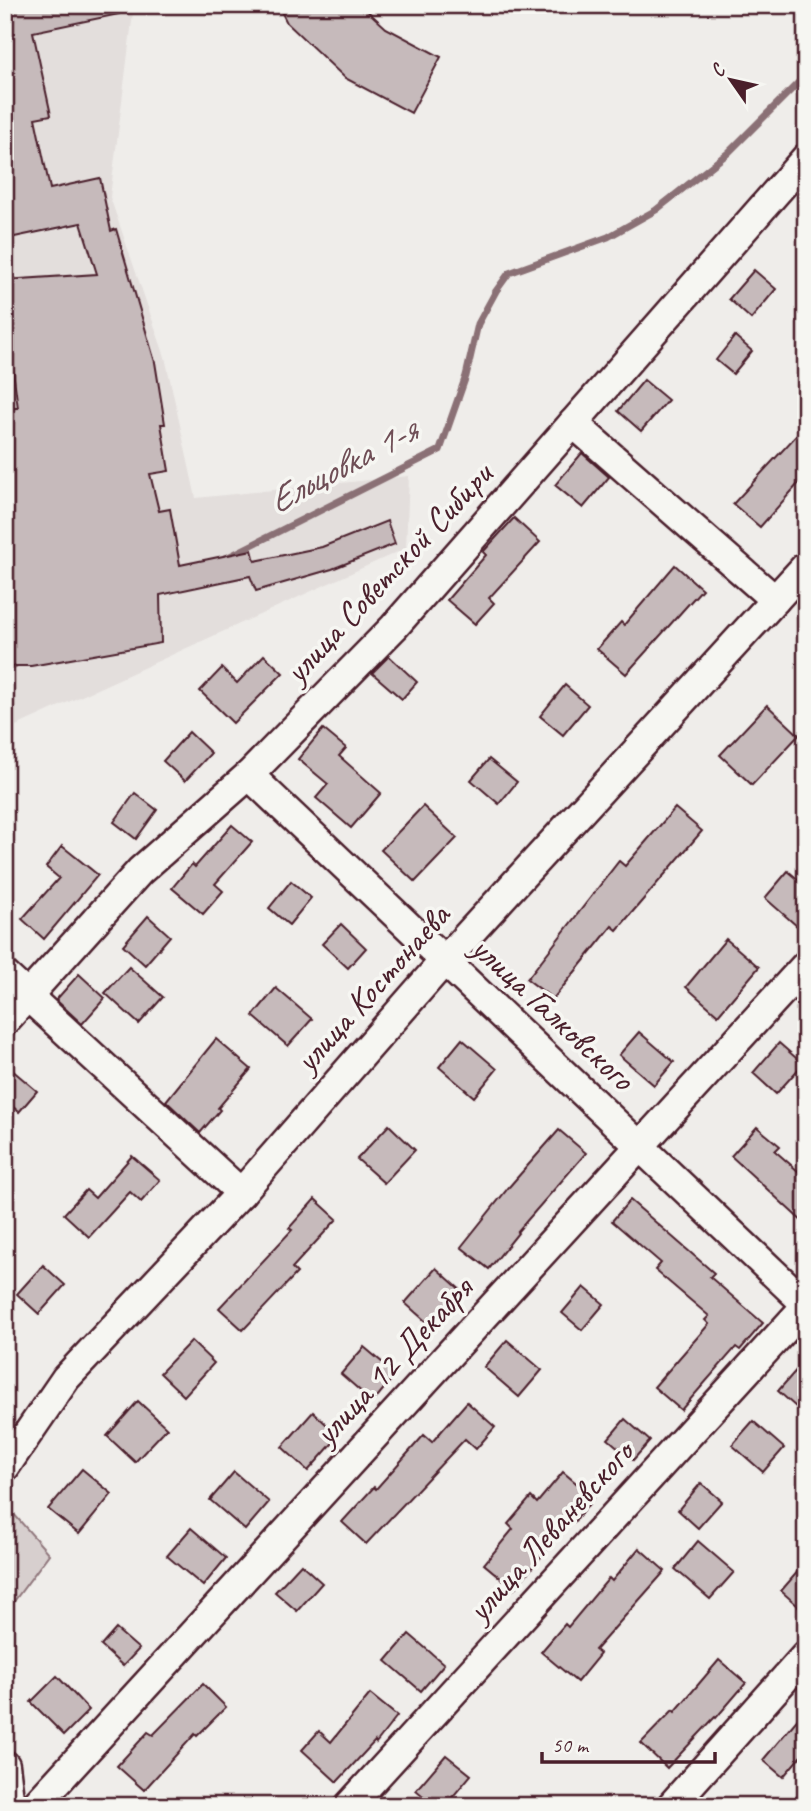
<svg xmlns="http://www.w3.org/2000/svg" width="811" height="1811" font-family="Caveat,sans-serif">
<rect width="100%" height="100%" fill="#efedea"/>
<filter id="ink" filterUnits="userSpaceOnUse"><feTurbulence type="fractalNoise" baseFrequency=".0143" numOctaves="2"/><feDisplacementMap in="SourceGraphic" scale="14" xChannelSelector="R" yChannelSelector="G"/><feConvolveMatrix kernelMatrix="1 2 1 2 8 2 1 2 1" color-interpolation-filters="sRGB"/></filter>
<g filter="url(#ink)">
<!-- built -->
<polygon fill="#e3dedc" points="5,5 134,5 110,197 165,357 196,498 409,476 406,548 5,731"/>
<!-- green -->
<polygon fill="#d7cfce" stroke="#90777c" stroke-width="2" points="5,1504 49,1554 9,1608 5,1605"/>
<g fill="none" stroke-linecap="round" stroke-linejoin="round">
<!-- stream -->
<g stroke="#8a6f74" stroke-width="7">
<polyline points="228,557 440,450 466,376 478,324 496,291 509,273 608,237 656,210 728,153 806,75"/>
<polyline points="5,669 20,662"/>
</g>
</g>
<!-- building -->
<g fill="#c6babb" stroke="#4a1f2b" stroke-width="2">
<polygon points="5,5 119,5 119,14 33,32 51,115 35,118 50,189 100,178 111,231 116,229 155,362 165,424 161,424 169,471 150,474 159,511 170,509 180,565 252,550 255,561 322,547 387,521 395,544 332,569 256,591 250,576 160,595 161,643 31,666 5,666 5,408 18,408 5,310 5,280 97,274 81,223 5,239"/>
<polygon points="278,5 361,5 386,28 441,57 411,113 345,78 287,23"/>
<polygon points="754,270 776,289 751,319 729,299"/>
<polygon points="735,336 752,351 733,374 716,360"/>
<polygon points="644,380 668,400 641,431 618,411"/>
<polygon points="806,425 806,475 760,527 733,504"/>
<polygon points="582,453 609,477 583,508 555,485"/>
<polygon points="514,518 540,542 489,598 494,603 475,624 447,600 486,555 483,552"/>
<polygon points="675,565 702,589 626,674 597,649 621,622 624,625"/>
<polygon points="264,655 283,673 233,723 200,691 222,668 237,683"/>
<polygon points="389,656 417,682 402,699 372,673"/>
<polygon points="565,685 588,705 563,735 540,716"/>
<polygon points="767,705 799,735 752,785 720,755"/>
<polygon points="323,729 346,748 339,756 381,793 351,828 316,798 328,784 298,759"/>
<polygon points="189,732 211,753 185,781 163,761"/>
<polygon points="489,759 517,782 499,804 471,780"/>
<polygon points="135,793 157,810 136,839 114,822"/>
<polygon points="423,806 457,838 415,882 381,850"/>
<polygon points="675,808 702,831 617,930 612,926 553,999 527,979 619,861 625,866"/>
<polygon points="232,825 252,842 215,884 223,891 203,914 172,888 192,864 195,867"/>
<polygon points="62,846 98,875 44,939 22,919 59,878 46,867"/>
<polygon points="788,871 806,886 806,934 765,898"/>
<polygon points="291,881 311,898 289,925 269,908"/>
<polygon points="148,916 170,936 145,965 123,945"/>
<polygon points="341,924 366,948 348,968 322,944"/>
<polygon points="726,939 759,967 718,1015 686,987"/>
<polygon points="129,967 163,997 139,1024 105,993"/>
<polygon points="79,974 105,998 82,1024 56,1000"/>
<polygon points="276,988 312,1019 288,1046 253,1016"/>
<polygon points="639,1032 674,1062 654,1085 619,1055"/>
<polygon points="216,1039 251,1069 218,1108 220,1110 200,1133 166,1101"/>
<polygon points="462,1039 497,1069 474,1097 439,1067"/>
<polygon points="779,1043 803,1064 776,1094 753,1073"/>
<polygon points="5,1064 37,1091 19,1112 5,1100"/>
<polygon points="389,1125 415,1150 384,1183 357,1159"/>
<polygon points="757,1127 780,1146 775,1151 806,1178 806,1225 731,1156"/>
<polygon points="559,1130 586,1153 517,1232 518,1233 489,1269 461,1247 509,1187"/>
<polygon points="132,1156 160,1180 141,1202 130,1192 89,1237 64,1214 86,1190 95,1198"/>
<polygon points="315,1199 337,1219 292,1268 297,1273 243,1330 219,1308 292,1230 289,1228"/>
<polygon points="630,1200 714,1273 710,1277 763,1323 740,1350 736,1347 681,1410 654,1387 709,1324 705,1320 709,1316 655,1270 661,1263 612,1221"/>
<polygon points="43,1265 65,1285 39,1314 17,1294"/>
<polygon points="436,1268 463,1292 432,1327 405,1303"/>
<polygon points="584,1287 604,1304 582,1330 562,1313"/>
<polygon points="507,1340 542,1370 519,1397 484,1367"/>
<polygon points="191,1341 214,1363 184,1396 160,1373"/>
<polygon points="364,1347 396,1374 373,1402 341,1374"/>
<polygon points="806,1359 806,1416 778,1391"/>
<polygon points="138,1401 167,1428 135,1462 107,1436"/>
<polygon points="467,1402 495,1427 476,1449 465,1439 366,1544 342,1522 374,1487 376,1489 424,1435 432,1442"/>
<polygon points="313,1412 339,1436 308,1471 282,1447"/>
<polygon points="625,1419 650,1441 633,1460 608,1439"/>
<polygon points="753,1421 784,1448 763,1472 732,1445"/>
<polygon points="82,1469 112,1494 79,1534 48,1509"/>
<polygon points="234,1472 269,1502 245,1530 210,1500"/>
<polygon points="563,1472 594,1498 574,1522 572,1520 514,1589 484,1564 513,1529 508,1524 531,1497 537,1503"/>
<polygon points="701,1483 722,1501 698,1528 678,1510"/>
<polygon points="191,1528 226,1558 203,1586 167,1556"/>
<polygon points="698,1541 734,1572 710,1599 675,1569"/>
<polygon points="639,1548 665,1571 595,1650 600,1654 577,1682 541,1652 565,1624 568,1627 609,1578 612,1581"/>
<polygon points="806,1562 806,1613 781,1591"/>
<polygon points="301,1564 322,1583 297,1611 275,1592"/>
<polygon points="116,1629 139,1649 123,1666 101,1646"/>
<polygon points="409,1634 444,1664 421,1691 386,1661"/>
<polygon points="719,1660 746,1683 716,1718 715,1717 667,1768 641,1743 673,1710 675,1712"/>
<polygon points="57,1676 89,1710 64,1735 31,1702"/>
<polygon points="203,1684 226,1707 197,1736 195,1734 144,1790 117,1766 148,1732 153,1735"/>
<polygon points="370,1694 397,1716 376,1743 375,1741 337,1782 302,1750 319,1731 331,1742"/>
<polygon points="806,1709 806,1750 783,1777 763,1760"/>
<polygon points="446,1755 471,1775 445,1806 435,1806 416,1790"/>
</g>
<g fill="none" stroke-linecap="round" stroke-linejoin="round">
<!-- minor casing -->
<g stroke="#4a1f2b" stroke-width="33">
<g id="minor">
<polyline points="573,423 775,600"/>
<polyline points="249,775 806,1304"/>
<polyline points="5,975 241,1193"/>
<polyline points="5,1021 140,871 249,775 394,627 806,158"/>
<polyline points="5,1467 66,1378 241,1193 444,961 806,566"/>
<polyline points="5,1765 10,1806"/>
<polyline points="35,1806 806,965"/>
<polyline points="349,1806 806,1306"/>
<polyline points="671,1806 806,1655"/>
</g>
</g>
<!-- minor -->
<use href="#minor" stroke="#f6f6f2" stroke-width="28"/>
</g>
</g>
<g text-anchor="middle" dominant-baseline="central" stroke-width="7" stroke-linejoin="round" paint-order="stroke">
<!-- street labels -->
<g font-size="35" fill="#4a1f2b" stroke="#f6f6f2">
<text transform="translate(388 573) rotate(-47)">улица Советской Сибири</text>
<text transform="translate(372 988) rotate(-48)">улица Костонаева</text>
<text transform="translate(553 1013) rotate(43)">улица Галковского</text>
<text transform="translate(393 1361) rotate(-47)">улица 12 Декабря</text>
<text transform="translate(550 1531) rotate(-48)">улица Леваневского</text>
</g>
<!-- water labels -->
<g font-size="37" font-style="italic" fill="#6f4e56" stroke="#f6f6f2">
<text transform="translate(342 465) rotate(-28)">Ельцовка 1-я</text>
</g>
</g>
<!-- margin -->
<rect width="811" height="1811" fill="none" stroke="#f6f6f2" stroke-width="28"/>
<rect x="14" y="14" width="783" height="1783" fill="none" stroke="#4a1f2b" stroke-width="2.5" filter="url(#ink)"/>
<!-- north arrow -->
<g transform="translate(731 80) rotate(304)" stroke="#f6f6f2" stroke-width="5" paint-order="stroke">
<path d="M0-5L12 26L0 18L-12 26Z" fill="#4a1f2b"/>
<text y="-10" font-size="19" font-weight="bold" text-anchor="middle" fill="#4a1f2b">С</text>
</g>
<!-- scale -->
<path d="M542 1752v10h173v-10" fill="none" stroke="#4a1f2b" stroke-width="3.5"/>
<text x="552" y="1752" font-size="21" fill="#4a1f2b" stroke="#f6f6f2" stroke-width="5" paint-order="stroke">50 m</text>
</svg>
